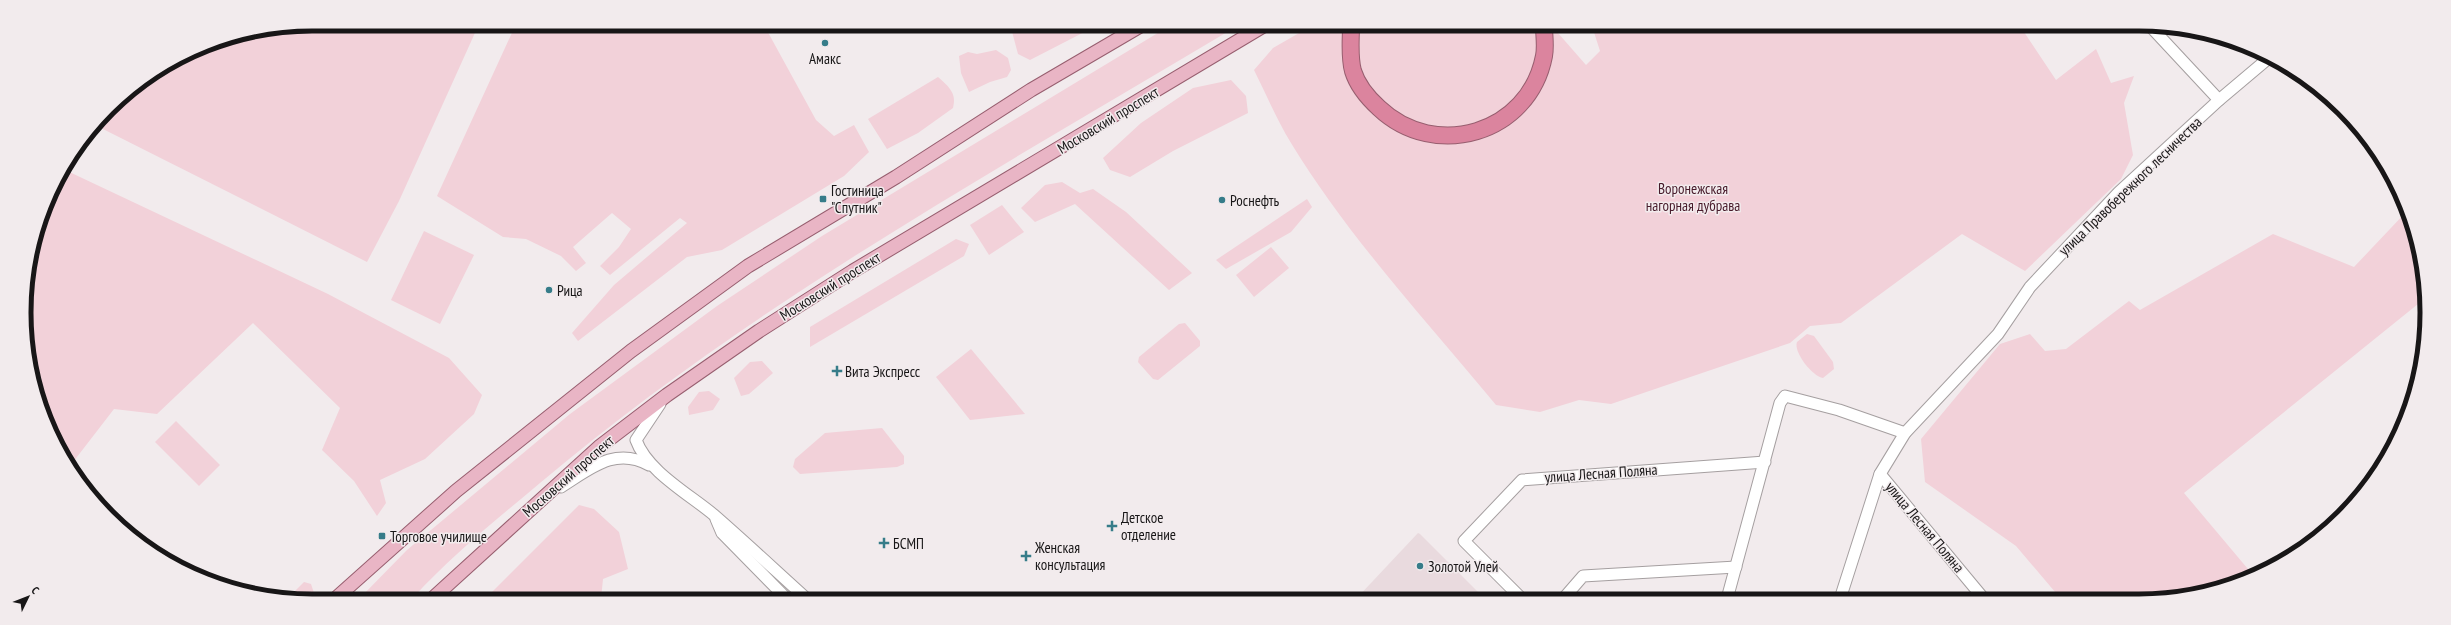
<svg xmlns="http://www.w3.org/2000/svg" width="2451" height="625" font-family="'PT Sans Narrow',sans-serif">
<rect width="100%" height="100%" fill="#f2ebed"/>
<!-- built -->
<polygon fill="#e9dade" points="1418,533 1420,534 1485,599 1356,599"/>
<!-- green -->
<g fill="#f2d1d9">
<polygon points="313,24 479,24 399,201 367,262 95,125 122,96 202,46 256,30"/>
<polygon points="516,24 764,25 816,120 834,136 854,125 869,152 844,176 722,250 687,257 578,341 572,333 614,285 687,223 680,218 610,275 600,266 619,247 631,229 612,213 573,247 586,263 576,271 561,256 526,239 503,237 437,196"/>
<polygon points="1016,25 1098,25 1030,60 1018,54 1011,28"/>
<path d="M1171,25h68c-239,143 -486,278 -699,458 -44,37 -89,73 -128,116h-53l48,-49 163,-136 147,-108 105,-70z"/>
<path d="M1313,25l226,1 19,7 28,32 14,-14 -8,-25h428l36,54 40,-31 15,34 23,-7 -10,27 9,52 -12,24 -96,92 -63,-37 -121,89 -31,3 -20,17 -179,61 -32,-4 -39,12 -44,-7c-70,-85 -147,-167 -205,-262 -14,-23 -25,-49 -37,-73l19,-22z"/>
<polygon points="996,50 1008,58 1011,70 1007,77 990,82 969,92 961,73 959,56 968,52 977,54"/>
<path d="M938,77c11,10 19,16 15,31l-35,25 -31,16 -19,-30z"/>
<polygon points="1231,80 1246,96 1248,113 1173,151 1130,177 1110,170 1103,158 1141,123 1193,88"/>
<polygon points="63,169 328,294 449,358 482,395 474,414 425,459 380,480 386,503 377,516 354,481 322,450 340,408 253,323 157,414 114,409 70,466 54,440 34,387 25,293 34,238 54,185"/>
<polygon points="1062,182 1080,193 1093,189 1126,212 1192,273 1169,290 1075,204 1035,222 1021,208 1045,185"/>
<polygon points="1307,199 1312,207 1291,232 1226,269 1216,260"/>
<polygon points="1002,205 1024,232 989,255 970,225"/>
<path d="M2407,211c12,32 20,67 19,101l-8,-8 -234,189 69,82 -77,24h-115l-45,-53 -91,-64 -4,-43 79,-95 30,-10 15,17 21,-2 63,-48 11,9 133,-76 81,33z"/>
<polygon points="424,231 474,255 440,324 391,300"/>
<polygon points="956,239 969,244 964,256 810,347 810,327"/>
<polygon points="1271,247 1289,268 1254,297 1236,275"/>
<polygon points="1185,323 1200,341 1200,346 1158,380 1153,379 1138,362 1139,357 1179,324"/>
<path d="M1807,334l7,2 19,26 1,7 -11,9c-10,-1 -30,-26 -26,-36z"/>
<polygon points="971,349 1025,414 970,420 936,377"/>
<polygon points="762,361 773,373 749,394 741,396 734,378 750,362"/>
<polygon points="709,391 720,399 713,410 689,415 688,407 699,392"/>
<polygon points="176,421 220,465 199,486 155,442"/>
<polygon points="882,428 904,456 904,464 897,467 800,474 793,467 795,459 825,433"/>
<polygon points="579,505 594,509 619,532 628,569 603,579 601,599 485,599"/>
<polygon points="304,582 311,584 314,593 308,598 288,598"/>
</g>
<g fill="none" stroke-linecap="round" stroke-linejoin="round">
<!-- minor casing -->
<g stroke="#a59fa0" stroke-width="13">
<g id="minor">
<polyline points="2150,26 2219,100"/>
<path d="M660,404l-24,36c11,31 53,54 78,75 31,27 62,56 93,84"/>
<polyline points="1880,474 1984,599"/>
<path d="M561,487c29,-18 54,-41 88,-22"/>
<polyline points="716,519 722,533 787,599"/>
<polyline points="1522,599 1464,541 1522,480 1765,462"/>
<polyline points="1563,599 1583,576 1736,567"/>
<polyline points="1727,599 1780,403 1785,396 1839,410 1905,433"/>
<polyline points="1840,599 1880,474 1905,433 1998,334 2030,287 2119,192 2219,100 2270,57"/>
</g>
</g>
<!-- major casing -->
<g stroke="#975e6f" stroke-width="15">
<g id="major">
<polyline points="335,599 456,491 631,351 748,266 896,177 1031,90 1142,25"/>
<polyline points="432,599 599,447 667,395 759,331 853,271 1265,25"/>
</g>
</g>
<!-- highway casing -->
<g stroke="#975e6f" stroke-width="18">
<path id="highway" d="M1351,25c0,16 -2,31 2,46 4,13 15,27 26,37 56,53 150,26 165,-52 2,-10 0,-20 0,-30"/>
</g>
<!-- minor -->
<use href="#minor" stroke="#fff" stroke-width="11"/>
<!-- major -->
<use href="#major" stroke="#e9b5c5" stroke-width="13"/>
<!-- highway -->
<use href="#highway" stroke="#db849e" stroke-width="16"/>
</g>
<!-- markers -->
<g fill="#367c89" stroke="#f2ebed" stroke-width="1.5">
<circle cx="825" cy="43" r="4"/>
<rect x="819" y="195" width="8" height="8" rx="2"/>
<circle cx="1222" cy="200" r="4"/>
<circle cx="549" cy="290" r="4"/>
<path d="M835 365h4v4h4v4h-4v4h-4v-4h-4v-4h4z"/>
<path d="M1110 520h4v4h4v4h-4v4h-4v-4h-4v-4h4z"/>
<rect x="378" y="532" width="8" height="8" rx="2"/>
<path d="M882 537h4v4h4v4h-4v4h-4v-4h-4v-4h4z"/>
<path d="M1024 550h4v4h4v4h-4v4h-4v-4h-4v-4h4z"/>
<circle cx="1420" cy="566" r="4"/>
</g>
<g text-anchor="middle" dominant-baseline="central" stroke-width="3" stroke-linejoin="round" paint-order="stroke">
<!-- poi labels -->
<g font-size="15" fill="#181617" stroke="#f2ebed" text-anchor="start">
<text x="825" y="58" text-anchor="middle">Амакс</text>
<text x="831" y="190">Гостиница<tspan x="831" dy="17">"Спутник"</tspan></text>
<text x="1230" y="200">Роснефть</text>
<text x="557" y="290">Рица</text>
<text x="845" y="371">Вита Экспресс</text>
<text x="1121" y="517">Детское<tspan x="1121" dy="17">отделение</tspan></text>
<text x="390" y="536">Торговое училище</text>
<text x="893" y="543">БСМП</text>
<text x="1035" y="547">Женская<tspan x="1035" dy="17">консультация</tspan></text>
<text x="1428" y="566">Золотой Улей</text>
</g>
<!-- street labels -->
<g font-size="15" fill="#181617" stroke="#f2ebed">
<text transform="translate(1108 120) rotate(-31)">Московский проспект</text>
<text transform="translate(2130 186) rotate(-44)">улица Правобережного лесничества</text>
<text transform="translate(830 286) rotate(-32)">Московский проспект</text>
<text transform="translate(1601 473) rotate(-4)">улица Лесная Поляна</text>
<text transform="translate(568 476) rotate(-41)">Московский проспект</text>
<text transform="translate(1925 527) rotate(50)">улица Лесная Поляна</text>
</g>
<!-- park labels -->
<g font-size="15" fill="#471a2a" stroke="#f2ebed">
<text x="1693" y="188">Воронежская<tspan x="1693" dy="17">нагорная дубрава</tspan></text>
</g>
</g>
<!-- crop -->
<path d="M0 0H2451V625H0ZM312 31H2139A281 281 0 0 1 2420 312V313A281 281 0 0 1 2139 594H312A281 281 0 0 1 31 313V312A281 281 0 0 1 312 31Z" fill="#f2ebed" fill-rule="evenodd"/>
<path fill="none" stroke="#181617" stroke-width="5" d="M312 31H2139A281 281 0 0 1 2420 312V313A281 281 0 0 1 2139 594H312A281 281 0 0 1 31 313V312A281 281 0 0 1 312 31Z"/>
<!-- north arrow -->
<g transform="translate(28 597) rotate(47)" stroke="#f2ebed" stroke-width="3" paint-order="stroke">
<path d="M0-3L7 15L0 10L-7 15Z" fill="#181617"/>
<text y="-6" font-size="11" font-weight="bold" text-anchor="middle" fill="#181617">С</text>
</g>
</svg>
